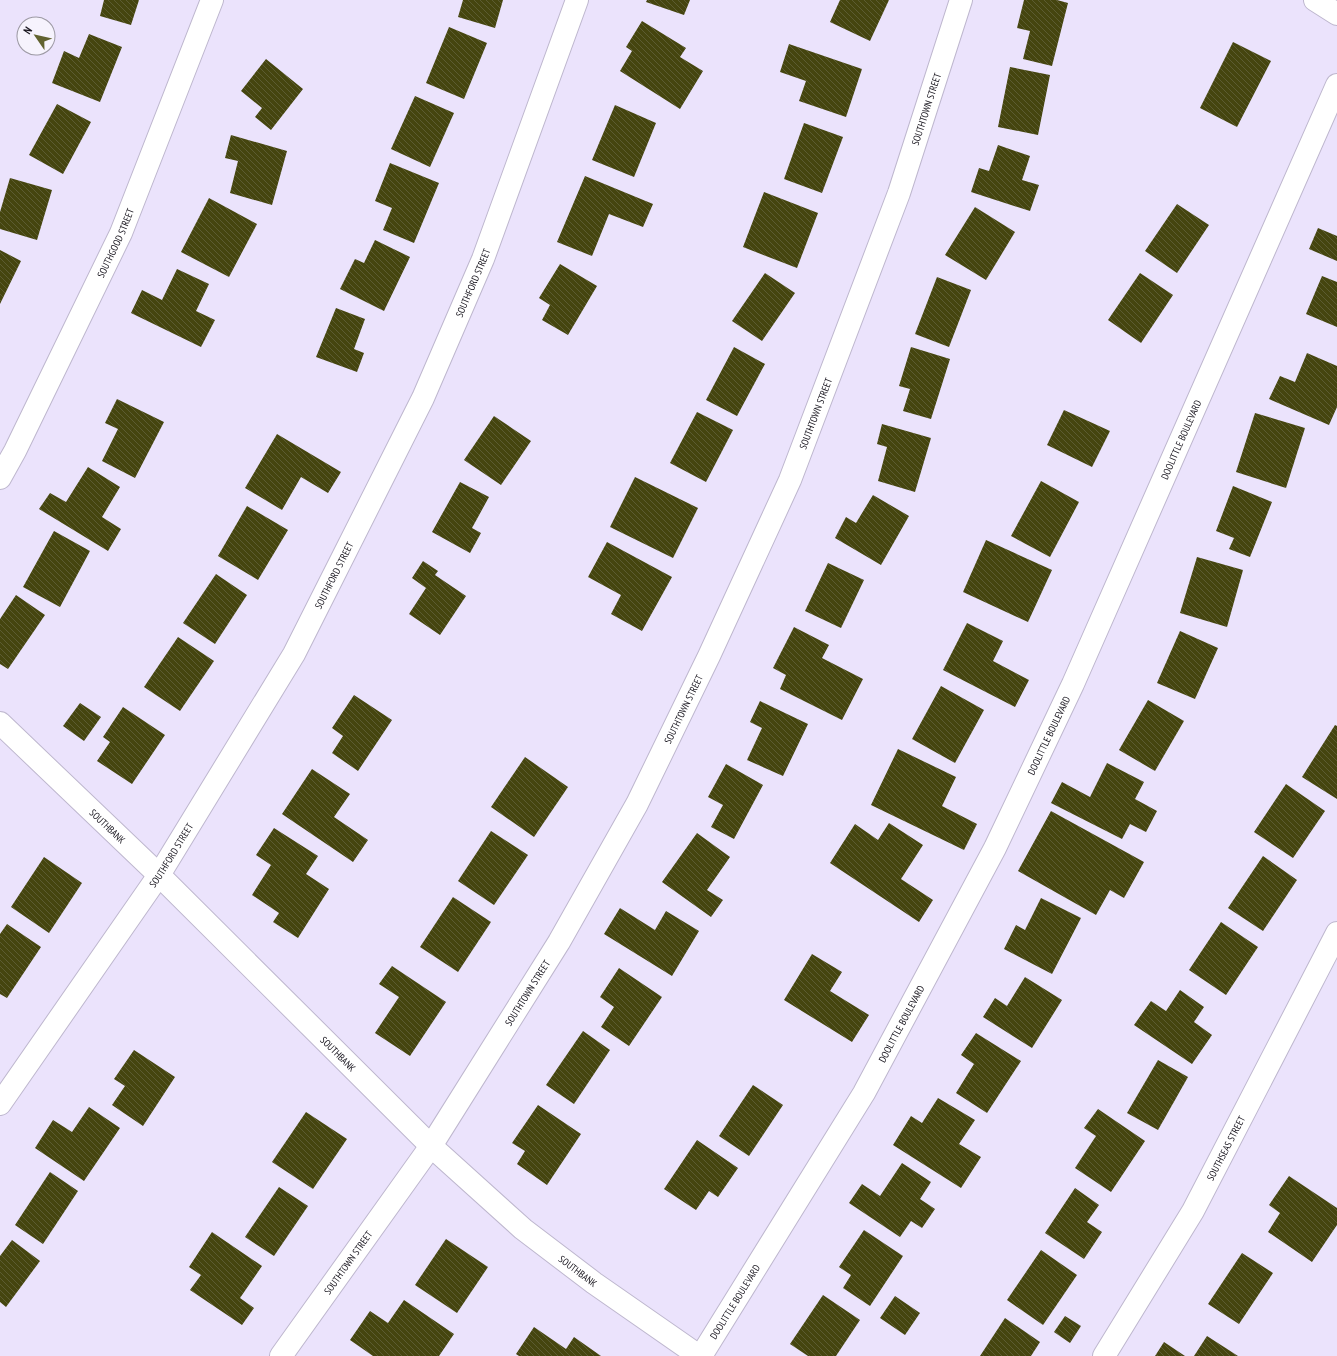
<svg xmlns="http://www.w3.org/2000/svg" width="1337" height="1356" font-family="'PT Sans Narrow',sans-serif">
<defs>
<pattern id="building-back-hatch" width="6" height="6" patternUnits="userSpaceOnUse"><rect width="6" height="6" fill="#45450f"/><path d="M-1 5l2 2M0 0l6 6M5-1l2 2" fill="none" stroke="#5c5c32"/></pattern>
</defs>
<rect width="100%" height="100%" fill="#ebe3fc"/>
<!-- building -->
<g fill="url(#building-back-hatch)">
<polygon points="104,0 139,0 131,25 100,16"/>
<polygon points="463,0 503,0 495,28 458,17"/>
<polygon points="647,0 690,0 684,15 646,2"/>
<polygon points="840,0 889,0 870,41 830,22"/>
<polygon points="1024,0 1057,0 1068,3 1052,66 1023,59 1030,31 1017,28"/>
<polygon points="642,21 686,48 680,57 703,71 680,109 620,71 632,51 626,47"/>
<polygon points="449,27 487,43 464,99 426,83"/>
<polygon points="89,34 122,47 100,102 52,83 64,51 79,58"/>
<polygon points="1233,42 1271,61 1237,127 1200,108"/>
<polygon points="789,44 862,69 846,117 799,101 806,81 780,72"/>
<polygon points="266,59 303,89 271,130 255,117 262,108 241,91"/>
<polygon points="1010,67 1050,75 1038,135 998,127"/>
<polygon points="415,96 454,113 430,167 391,149"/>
<polygon points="57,104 91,122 63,174 29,155"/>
<polygon points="615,105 656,123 634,177 592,160"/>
<polygon points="804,123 843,137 822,193 784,179"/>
<polygon points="231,135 287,151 272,205 230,193 238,161 225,158"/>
<polygon points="998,145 1030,156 1022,180 1039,185 1030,211 971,192 979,168 989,171"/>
<polygon points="390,163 439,183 414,243 383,230 392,208 375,201"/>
<polygon points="585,176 653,204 643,227 609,214 592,256 557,242"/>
<polygon points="10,178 52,190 37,240 0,229 0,212"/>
<polygon points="764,192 818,213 797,268 743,247"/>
<polygon points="209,198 257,224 229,277 181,252"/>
<polygon points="1177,204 1209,225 1177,273 1145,251"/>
<polygon points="975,207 1015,232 986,280 945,255"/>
<polygon points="1318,228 1337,236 1337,261 1309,249"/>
<polygon points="375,240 410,257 384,311 340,289 355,259 364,263"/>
<polygon points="0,250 21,261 0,304"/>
<polygon points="560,264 597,286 568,335 542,320 550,305 539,298"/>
<polygon points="177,269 209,284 196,311 215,320 201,347 131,313 142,290 162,300"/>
<polygon points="765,273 795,293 762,341 732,321"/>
<polygon points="1140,273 1173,295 1141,343 1108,320"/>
<polygon points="1322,276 1337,282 1337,327 1306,314"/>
<polygon points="937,277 971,290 949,347 915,334"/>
<polygon points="336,308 365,319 354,349 364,353 357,372 316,357"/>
<polygon points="734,347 765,364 737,416 706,400"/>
<polygon points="911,347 950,359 931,419 903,411 910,389 899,386"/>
<polygon points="1307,353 1337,366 1337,407 1329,425 1269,399 1280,376 1295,382"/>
<polygon points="117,399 164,422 135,478 102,461 118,429 105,423"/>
<polygon points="1064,410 1110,431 1092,467 1047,445"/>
<polygon points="697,412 733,430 706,482 670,463"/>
<polygon points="1255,413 1305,428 1286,488 1236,472"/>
<polygon points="494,416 531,441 501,485 464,460"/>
<polygon points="882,424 931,438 915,492 878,481 887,447 877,444"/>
<polygon points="277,434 341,472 328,493 301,477 282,510 245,488"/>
<polygon points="88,467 120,487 102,517 121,529 108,551 39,509 50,493 66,502"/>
<polygon points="635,477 698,508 673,558 610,527"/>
<polygon points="1041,481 1079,502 1050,557 1011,536"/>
<polygon points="460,482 489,497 472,528 481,533 470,553 432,532"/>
<polygon points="1233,486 1272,502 1250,557 1229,549 1234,538 1216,531"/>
<polygon points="873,495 909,516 881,565 835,538 846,517 856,523"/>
<polygon points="247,506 288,530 258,580 218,556"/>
<polygon points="54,531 90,551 60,607 23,587"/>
<polygon points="986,540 1052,570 1028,622 963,592"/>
<polygon points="607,542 672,577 642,631 611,614 621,595 588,577"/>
<polygon points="1197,557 1243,570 1227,627 1180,613"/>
<polygon points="423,561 438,571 435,575 466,596 440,635 409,614 426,588 412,578"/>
<polygon points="828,563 864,580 841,628 805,611"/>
<polygon points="216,574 247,595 215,644 183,623"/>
<polygon points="16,595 45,615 8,669 0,664 0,619"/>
<polygon points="967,623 1003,641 993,661 1029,680 1015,707 943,670"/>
<polygon points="794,627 829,645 822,658 863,679 842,720 780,689 786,675 773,668"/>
<polygon points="1180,631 1218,648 1195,699 1157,683"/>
<polygon points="178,637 214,661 180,711 144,687"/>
<polygon points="941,686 984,710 955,763 912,739"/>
<polygon points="354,695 392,720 358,771 332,753 343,736 332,728"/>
<polygon points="1148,700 1184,721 1155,771 1119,750"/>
<polygon points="760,701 808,724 783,776 747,760 762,728 750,722"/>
<polygon points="80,703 101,717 84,741 63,726"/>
<polygon points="123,707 165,735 132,784 97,761 110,742 103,737"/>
<polygon points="1335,725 1337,726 1337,799 1302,777"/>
<polygon points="898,749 956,777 942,806 977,824 964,850 871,805"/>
<polygon points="525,757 568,787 534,837 491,807"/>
<polygon points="1107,763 1144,782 1135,799 1157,811 1146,832 1130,824 1122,839 1051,803 1062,782 1090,797"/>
<polygon points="726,764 763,785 734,839 711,827 723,805 708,797"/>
<polygon points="312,769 350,794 334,817 368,840 353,862 282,814"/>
<polygon points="1286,784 1325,811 1293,858 1254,832"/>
<polygon points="1051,811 1144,862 1124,898 1110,890 1096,915 1018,871"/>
<polygon points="889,823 923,845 901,879 933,900 919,922 830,863 855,824 878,840"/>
<polygon points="274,828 318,856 306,874 329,889 298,938 273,922 279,913 252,895 271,865 256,855"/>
<polygon points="491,831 528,855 494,905 458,881"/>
<polygon points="697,833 730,857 707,890 723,900 711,917 662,882"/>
<polygon points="1263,856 1297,880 1263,931 1228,908"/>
<polygon points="44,857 82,883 49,933 11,907"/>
<polygon points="453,897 491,922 458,972 420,947"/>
<polygon points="1041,898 1081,918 1052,974 1004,949 1016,925 1025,930"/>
<polygon points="620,908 655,930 666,911 699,931 672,976 604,934"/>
<polygon points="1221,922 1258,947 1226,995 1189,970"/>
<polygon points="7,924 41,947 7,998 0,994 0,934"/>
<polygon points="812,954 842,972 830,991 869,1015 852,1042 784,1000"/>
<polygon points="392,966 446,1002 410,1056 375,1033 399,997 379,984"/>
<polygon points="619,968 662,997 629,1046 601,1027 614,1007 600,997"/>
<polygon points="1025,977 1062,1000 1032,1048 983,1017 995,998 1007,1006"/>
<polygon points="1180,990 1204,1007 1194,1022 1212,1035 1192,1064 1134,1025 1151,1001 1166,1011"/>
<polygon points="583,1031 610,1050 574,1104 546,1085"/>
<polygon points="976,1033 1021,1061 987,1113 956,1093 974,1064 961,1055"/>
<polygon points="134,1050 175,1077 143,1126 112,1105 125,1086 114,1079"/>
<polygon points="1158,1060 1188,1077 1158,1130 1127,1113"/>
<polygon points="753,1085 783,1105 749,1156 719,1136"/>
<polygon points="938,1098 975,1120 959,1144 981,1157 961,1188 893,1145 911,1116 922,1123"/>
<polygon points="538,1105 581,1134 547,1185 517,1164 525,1151 512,1143"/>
<polygon points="89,1107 120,1128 84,1181 35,1148 53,1120 72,1132"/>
<polygon points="1098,1109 1145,1141 1111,1192 1075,1168 1096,1136 1084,1128"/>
<polygon points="306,1112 347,1139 313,1189 272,1162"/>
<polygon points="697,1140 738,1168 718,1197 709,1191 696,1210 664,1189"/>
<polygon points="902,1163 931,1182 920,1199 935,1209 922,1228 911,1221 900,1237 849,1203 862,1184 880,1196"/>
<polygon points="50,1172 78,1191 43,1244 15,1225"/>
<polygon points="1289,1176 1337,1208 1337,1225 1312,1262 1268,1232 1280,1213 1269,1205"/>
<polygon points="279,1187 308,1206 274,1256 245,1237"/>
<polygon points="1075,1188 1099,1205 1087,1222 1102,1232 1084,1259 1045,1233"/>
<polygon points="864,1230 903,1256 870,1306 843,1288 851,1275 839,1267"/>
<polygon points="212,1232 262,1266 240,1298 254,1308 242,1325 190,1290 201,1275 189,1267"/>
<polygon points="446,1239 488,1267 457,1313 415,1285"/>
<polygon points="12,1240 40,1261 6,1307 0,1302 0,1256"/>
<polygon points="1041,1250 1077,1275 1043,1325 1007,1300"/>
<polygon points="1242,1253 1273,1273 1239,1324 1208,1304"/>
<polygon points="823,1295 860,1320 836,1356 808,1356 790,1344"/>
<polygon points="895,1296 920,1313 905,1335 880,1318"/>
<polygon points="404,1300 454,1334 439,1356 373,1356 350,1340 370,1311 388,1323"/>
<polygon points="1065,1316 1081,1326 1070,1343 1054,1332"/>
<polygon points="1005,1318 1040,1342 1031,1356 980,1356"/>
<polygon points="534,1327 566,1349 574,1337 601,1356 519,1356 516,1354"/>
<polygon points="1207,1336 1238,1356 1194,1356"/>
<polygon points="1164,1342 1185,1356 1155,1356"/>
</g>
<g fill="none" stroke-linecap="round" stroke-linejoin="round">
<!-- minor casing -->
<g stroke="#beb7ce" stroke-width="24">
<g id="minor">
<path id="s1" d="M0,478l15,-27 106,-218 91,-233"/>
<path id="s2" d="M0,723l159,152 272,271 92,83 71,54 105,73"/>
<path id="s3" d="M0,1104l159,-229 135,-221 129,-256 60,-139 94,-259"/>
<path id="s4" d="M281,1356l150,-210 128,-204 78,-138 72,-148 81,-176 109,-287 62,-193"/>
<path id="s5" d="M701,1356l163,-263 131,-245 78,-164 264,-599"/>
<path id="s6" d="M1104,1356l89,-145 144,-278"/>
</g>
</g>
<!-- tertiary casing -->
<g stroke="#beb7ce" stroke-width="24">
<polyline id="tertiary" points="1315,0 1337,14"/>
</g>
<!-- minor -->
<use href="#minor" stroke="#fff" stroke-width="22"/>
<!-- tertiary -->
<use href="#tertiary" stroke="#fff" stroke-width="22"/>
</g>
<g text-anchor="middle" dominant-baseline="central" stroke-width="4" stroke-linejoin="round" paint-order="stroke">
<!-- street labels -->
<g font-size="10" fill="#18151e" stroke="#f6f3fd">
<text stroke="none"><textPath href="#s4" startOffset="1411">SOUTHTOWN STREET</textPath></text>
<text stroke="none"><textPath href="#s1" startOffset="262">SOUTHGOOD STREET</textPath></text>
<text stroke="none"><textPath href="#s3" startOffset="950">SOUTHFORD STREET</textPath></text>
<text stroke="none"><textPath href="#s4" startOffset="1087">SOUTHTOWN STREET</textPath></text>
<text stroke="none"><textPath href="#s5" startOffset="1036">DOOLITTLE BOULEVARD</textPath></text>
<text stroke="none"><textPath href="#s3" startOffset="626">SOUTHFORD STREET</textPath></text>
<text stroke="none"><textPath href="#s4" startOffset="763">SOUTHTOWN STREET</textPath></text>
<text stroke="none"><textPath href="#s5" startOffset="712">DOOLITTLE BOULEVARD</textPath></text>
<text stroke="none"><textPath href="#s2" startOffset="149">SOUTHBANK</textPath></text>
<text stroke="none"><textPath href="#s3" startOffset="302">SOUTHFORD STREET</textPath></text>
<text stroke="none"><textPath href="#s4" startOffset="439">SOUTHTOWN STREET</textPath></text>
<text stroke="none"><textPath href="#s5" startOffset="388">DOOLITTLE BOULEVARD</textPath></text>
<text stroke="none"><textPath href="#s2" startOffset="473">SOUTHBANK</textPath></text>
<text stroke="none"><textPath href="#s6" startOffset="241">SOUTHSEAS STREET</textPath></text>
<text stroke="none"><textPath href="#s4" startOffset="115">SOUTHTOWN STREET</textPath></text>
<text stroke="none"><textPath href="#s2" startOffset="797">SOUTHBANK</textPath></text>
<text stroke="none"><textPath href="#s5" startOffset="64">DOOLITTLE BOULEVARD</textPath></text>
</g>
</g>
<!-- north arrow -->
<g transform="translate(36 36) rotate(304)"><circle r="19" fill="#f6f3fd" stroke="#9d9aa4"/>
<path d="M0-3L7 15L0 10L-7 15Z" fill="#61622f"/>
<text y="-6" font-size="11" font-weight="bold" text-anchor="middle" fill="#18151e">N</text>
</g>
</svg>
